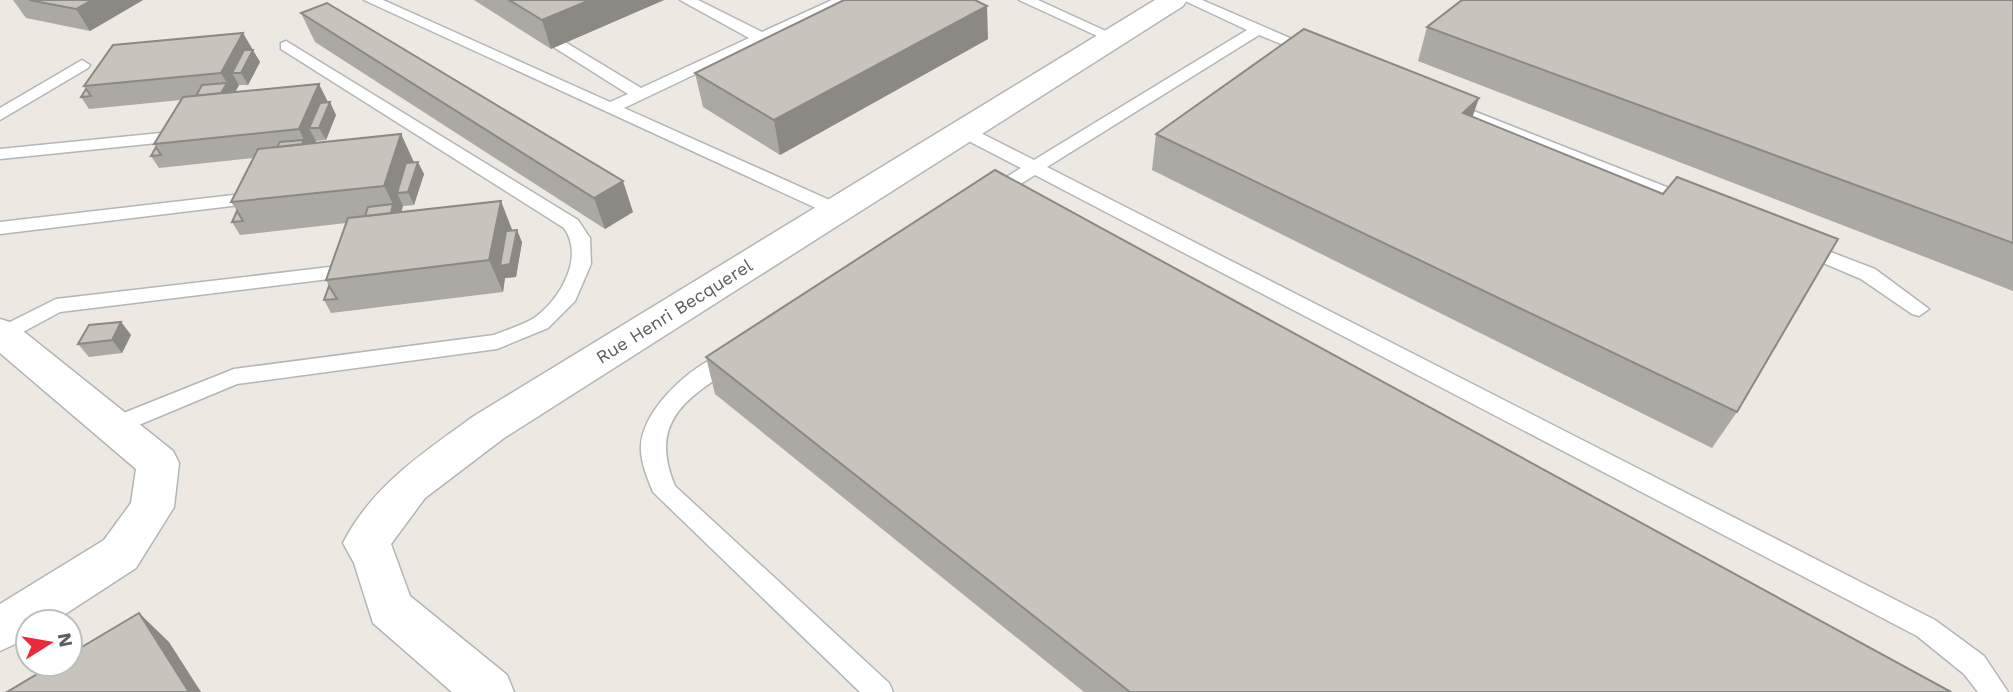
<svg xmlns="http://www.w3.org/2000/svg" width="2013" height="692" font-family="'Work Sans',sans-serif">
<rect width="100%" height="100%" fill="#ede8e1"/>
<g fill="none" stroke-linecap="round" stroke-linejoin="round">
<!-- lane casing -->
<g stroke="#b2b6b9" stroke-width="3">
<g id="lane">
<polygon points="364,0 383,0 610,102 628,94 555,48 555,42 565,42 641,88 749,38 680,0 698,0 762,32 832,0 851,0 624,108 843,206 845,210 836,216 829,214"/>
<polygon points="1019,0 1038,0 1121,38 1113,43 1108,41"/>
<polygon points="1183,0 1202,0 1322,52 1319,55 1309,55 1259,35 1047,167 1935,620 1984,656 2008,692 1978,692 1964,674 1917,636 1035,175 996,199 984,199 981,195 984,191 1021,168 957,135 955,131 957,127 969,127 1034,160 1247,30"/>
<path d="M286,41l292,179 12,18 1,26 -16,37 -27,27 -51,21 -260,35 -115,48 -8,3 -8,-3 -3,-6 3,-6 128,-51 260,-34c12,-5 29,-10 40,-17 26,-18 51,-61 30,-90l-283,-179v-6z"/>
<polygon points="82,60 90,65 88,68 0,120 0,108"/>
<polygon points="1448,101 1697,199 1700,203 1691,209 1685,207 1442,109 1440,106"/>
<polygon points="161,133 167,134 170,138 167,142 0,159 0,149"/>
<polygon points="242,194 248,196 251,200 248,204 0,234 0,222"/>
<polygon points="1802,241 1875,269 1929,309 1919,316 1912,314 1861,279 1795,251 1792,247"/>
<polygon points="330,267 337,268 340,273 337,278 60,312 10,339 0,340 0,327 56,299"/>
<path d="M732,350l8,3 3,5 -3,5c-51,34 -93,56 -65,123l214,197 4,9h-33l-207,-200c-6,-15 -13,-31 -12,-47 3,-39 55,-84 91,-95z"/>
</g>
</g>
<!-- street casing -->
<g stroke="#b2b6b9" stroke-width="3">
<g id="street">
<path d="M1155,0h32l-4,6 -679,432 -79,60 -34,46 19,52 97,79 7,17h-62l-79,-69 -19,-60 -11,-20c29,-57 81,-91 131,-127z"/>
<polygon points="0,319 13,323 173,451 179,463 174,507 136,568 53,622 28,622 28,638 0,651 0,604 104,540 131,503 136,469 0,353"/>
</g>
</g>
<!-- lane -->
<use href="#lane" fill="#fff" fill-rule="evenodd"/>
<!-- street -->
<use href="#street" fill="#fff" fill-rule="evenodd"/>
</g>
<!-- wall -->
<g fill="#aca8a3">
<polygon points="13,0 143,0 90,31 26,18"/>
<polygon points="474,0 664,0 551,49"/>
<polygon points="2013,0 2013,291 1418,61 1427,27"/>
<polygon points="301,13 633,212 605,229 315,42"/>
<polygon points="988,39 780,155 703,107 695,73"/>
<polygon points="252,50 260,62 248,85 239,85 235,92 328,103 336,115 326,140 316,141 315,143 401,134 414,162 424,174 414,205 403,206 401,212 512,230 522,242 516,277 505,278 503,292 331,313 324,300 329,286 326,280 346,223 240,235 232,222 237,211 231,202 253,158 159,168 151,156 156,147 154,144 181,100 89,109 81,97 86,89 84,86"/>
<polygon points="1473,117 1737,412 1712,448 1152,170 1156,134"/>
<polygon points="121,322 131,335 122,353 89,357 78,344"/>
<polygon points="706,357 1951,692 1084,692 715,394"/>
</g>
<!-- shaded-wall -->
<g fill="#8c8884">
<polygon points="92,0 143,0 90,31 76,9"/>
<polygon points="590,0 664,0 551,49 542,20"/>
<polygon points="987,6 988,39 780,155 774,120"/>
<polygon points="243,33 260,62 248,85 241,73 232,73 239,85 222,117 214,105 227,83 221,73"/>
<polygon points="319,84 329,104 330,102 336,115 326,140 319,128 309,128 316,141 301,177 294,164 304,140 299,129"/>
<polygon points="1479,98 1467,133 1463,113"/>
<polygon points="401,134 415,165 397,193 403,206 391,246 385,233 393,204 384,186"/>
<polygon points="418,162 424,174 414,205 408,192"/>
<polygon points="623,181 633,212 605,229 594,198"/>
<polygon points="501,201 513,232 517,230 522,242 516,277 505,278 503,292 489,260"/>
<polygon points="121,322 131,335 122,353 112,340"/>
<polygon points="139,613 169,642 201,692 189,692"/>
</g>
<!-- building -->
<g fill="#c8c3bd" stroke="#8c8884" stroke-width="2">
<polygon points="29,0 92,0 76,9"/>
<polygon points="509,0 590,0 542,20"/>
<polygon points="844,0 975,0 987,6 774,120 695,73"/>
<polygon points="1462,0 2013,0 2013,243 1427,27"/>
<polygon points="327,3 623,181 594,198 301,13"/>
<polygon points="1304,29 1479,98 1463,113 1663,194 1677,177 1838,239 1737,412 1156,134"/>
<polygon points="243,33 221,73 84,86 113,45"/>
<polygon points="244,50 253,50 241,73 232,73"/>
<polygon points="227,83 221,93 196,96 202,85"/>
<polygon points="319,84 299,129 154,144 183,97"/>
<polygon points="86,89 91,96 81,97"/>
<polygon points="330,102 319,128 309,128 320,103"/>
<polygon points="401,134 384,186 231,202 258,149"/>
<polygon points="304,140 302,144 277,147 280,142"/>
<polygon points="156,147 161,155 151,156"/>
<polygon points="418,162 408,192 397,193 406,163"/>
<polygon points="995,170 1951,692 1130,692 706,357"/>
<polygon points="501,201 489,260 326,280 348,218"/>
<polygon points="393,204 391,213 365,216 368,207"/>
<polygon points="237,211 243,221 232,222"/>
<polygon points="517,230 510,264 500,266 506,231"/>
<polygon points="329,286 337,299 324,300"/>
<polygon points="121,322 112,340 78,344 89,325"/>
<polygon points="139,613 189,692 7,692 54,664 70,664 70,654"/>
</g>
<g text-anchor="middle" dominant-baseline="central" stroke-width="6" stroke-linejoin="round" paint-order="stroke">
<!-- street labels -->
<g font-size="18" fill="#5a5f62" stroke="#fff">
<text transform="translate(674 311) rotate(-32)">Rue Henri Becquerel</text>
</g>
</g>
<!-- north arrow -->
<g transform="translate(49 643) rotate(79)"><circle r="33" fill="#ffffff" stroke="#bdbfc0" stroke-width="2"/>
<path d="M0-5L12 26L0 18L-12 26Z" fill="#ea2a3b"/>
<text y="-10" font-size="19" font-weight="bold" text-anchor="middle" fill="#5a5f62">N</text>
</g>
</svg>
